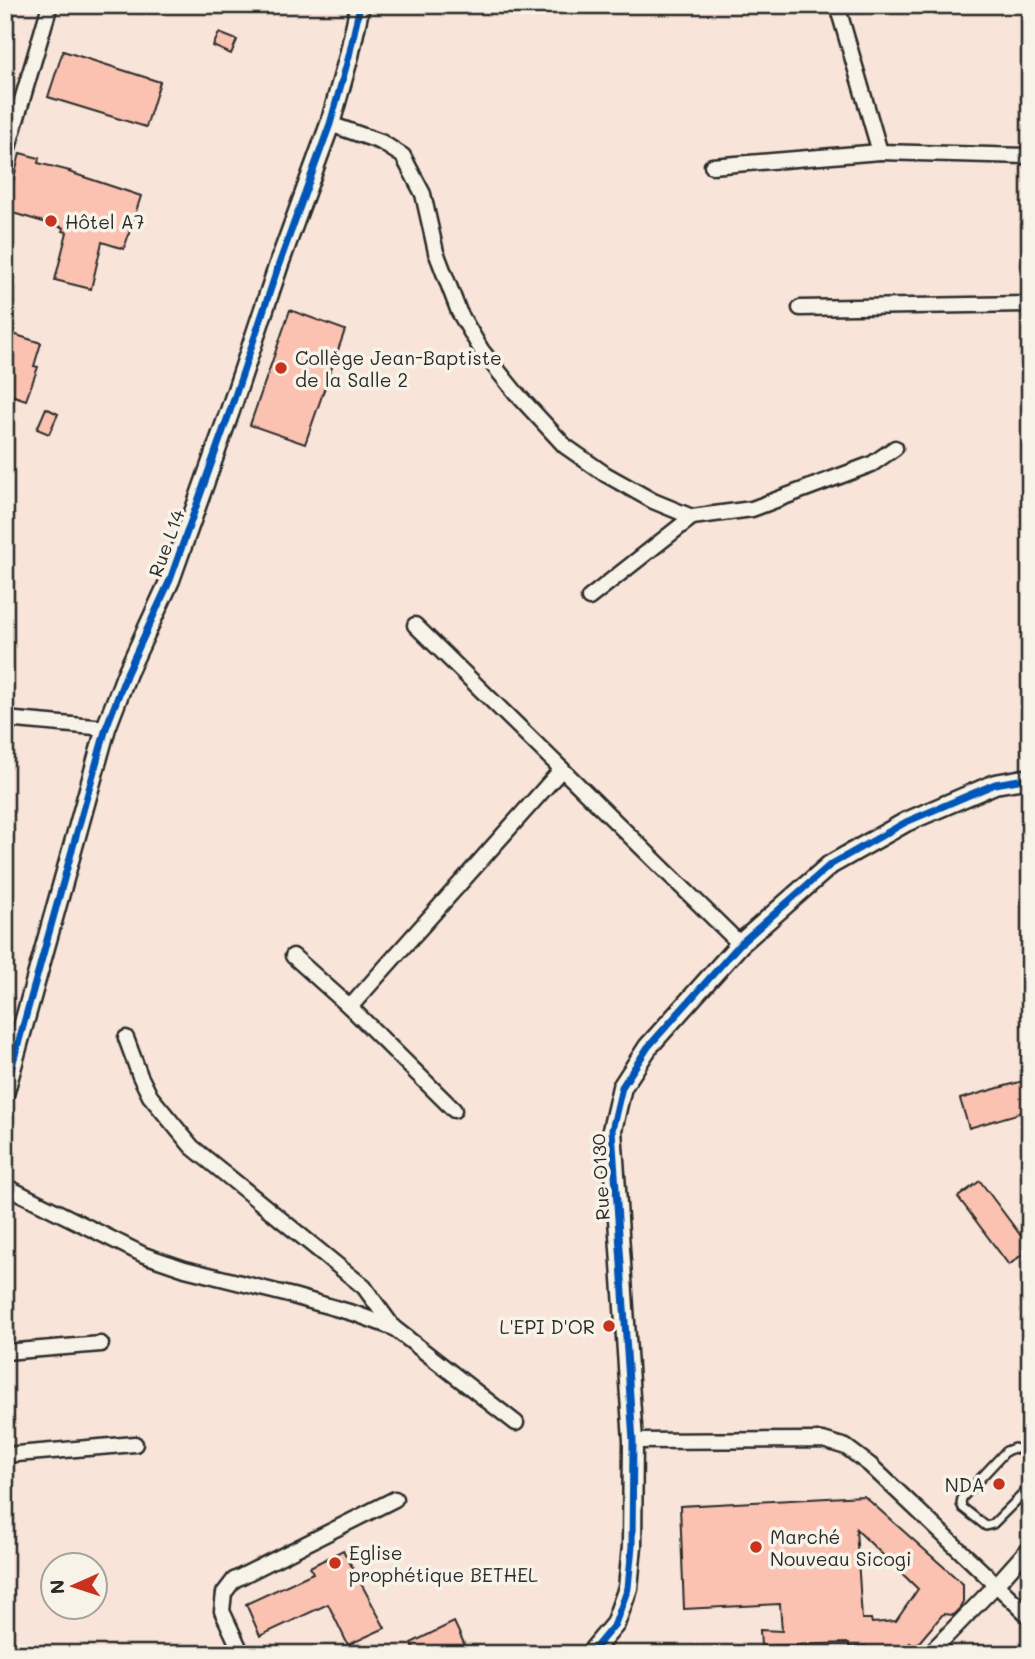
<svg xmlns="http://www.w3.org/2000/svg" width="1035" height="1659" font-family="Mali,sans-serif">
<rect width="100%" height="100%" fill="#f8e4d8"/>
<filter id="ink" filterUnits="userSpaceOnUse"><feTurbulence type="fractalNoise" baseFrequency=".0143" numOctaves="2"/><feDisplacementMap in="SourceGraphic" scale="14" xChannelSelector="R" yChannelSelector="G"/><feConvolveMatrix kernelMatrix="1 2 1 2 8 2 1 2 1" color-interpolation-filters="sRGB"/></filter>
<g filter="url(#ink)">
<!-- building -->
<g fill="#fbc2b1" stroke="#2b2b2b" stroke-width="2" fill-rule="evenodd">
<polygon points="219,33 237,40 231,54 213,46"/>
<polygon points="63,51 160,82 146,127 48,97"/>
<polygon points="20,153 39,158 38,163 70,171 69,172 141,196 124,249 102,242 91,289 55,280 67,232 63,231 64,228 6,211"/>
<polygon points="290,310 345,330 305,444 250,425"/>
<polygon points="10,333 41,343 34,366 38,367 26,400 5,393 5,347"/>
<polygon points="46,408 58,414 49,434 37,429"/>
<polygon points="1030,1079 1030,1110 969,1128 960,1099"/>
<polygon points="980,1181 1030,1248 1009,1265 958,1197"/>
<path d="M864,1496l99,88v18l-3,6 -7,7 -10,-1 -28,33 -5,-4 -9,11h-27l-8,-8 -17,1v-4l-88,3 -1,-16 22,1 -2,-27 -96,5 -4,-103zM856,1529l62,60 -22,32 -24,2 -1,-4h-9z"/>
<polygon points="343,1550 385,1628 348,1645 328,1604 260,1636 246,1604 313,1573 310,1567"/>
<polygon points="454,1622 469,1654 416,1654 411,1643"/>
</g>
<g fill="none" stroke-linecap="round" stroke-linejoin="round">
<!-- service casing -->
<g stroke="#2b2b2b" stroke-width="12">
<polyline id="service" points="1030,1460 1021,1450 1014,1448 1006,1451 962,1498 961,1504 963,1508 986,1526 993,1524 1030,1487"/>
</g>
<!-- minor casing -->
<g stroke="#2b2b2b" stroke-width="19">
<g id="minor">
<polyline points="837,5 880,152 1030,156"/>
<polyline points="330,124 381,142 403,156 423,194 436,252 459,312 482,351 516,393 565,446 605,474 653,501 692,517 752,509 872,464 895,448"/>
<polyline points="5,158 50,5"/>
<polyline points="712,166 880,152"/>
<polyline points="800,308 1030,304"/>
<polyline points="589,598 692,517"/>
<polyline points="415,625 740,944"/>
<polyline points="5,719 106,728"/>
<polyline points="293,956 350,1007 454,1110"/>
<polyline points="350,1007 562,769"/>
<polyline points="126,1038 140,1076 150,1096 192,1147 364,1287 393,1327"/>
<polyline points="5,1186 144,1255 185,1269 293,1296 356,1314 394,1328 516,1423"/>
<polyline points="5,1352 101,1344"/>
<polyline points="633,1441 823,1440 846,1447 870,1465 1030,1617"/>
<polyline points="5,1455 135,1444"/>
<polyline points="242,1654 222,1611 224,1593 234,1580 395,1499"/>
<polyline points="929,1654 996,1585 1030,1547"/>
</g>
</g>
<!-- tertiary casing -->
<g stroke="#2b2b2b" stroke-width="23">
<g id="tertiary">
<polyline points="5,1091 106,728 127,673 170,580 230,411 279,264 330,124 349,56 360,5"/>
<polyline points="590,1654 615,1624 628,1588 632,1546 633,1441 612,1130 622,1087 648,1047 740,944 830,865 906,822 995,784 1030,778"/>
</g>
</g>
<!-- service -->
<use href="#service" stroke="#f7f3e8" stroke-width="7"/>
<!-- minor -->
<use href="#minor" stroke="#f7f3e8" stroke-width="14"/>
<!-- tertiary -->
<use href="#tertiary" stroke="#f7f3e8" stroke-width="18"/>
<!-- cycleway casing -->
<g stroke="#f7f3e8" stroke-width="11">
<g id="cycleway">
<polyline points="5,1091 106,728 127,673 170,580 230,411 279,264 330,124 349,56 360,5"/>
<polyline points="590,1654 615,1624 628,1588 632,1546 633,1441 612,1130 622,1087 648,1047 740,944 830,865 906,822 995,784 1030,778"/>
</g>
</g>
<!-- cycleway -->
<use href="#cycleway" stroke="#0057b8" stroke-width="7"/>
</g>
</g>
<!-- markers -->
<g fill="#c8321e" stroke="#f7f3e8" stroke-width="2.5">
<circle cx="51" cy="221" r="7"/>
<circle cx="281" cy="368" r="7"/>
<circle cx="609" cy="1326" r="7"/>
<circle cx="999" cy="1484" r="7"/>
<circle cx="756" cy="1547" r="7"/>
<circle cx="335" cy="1563" r="7"/>
</g>
<g text-anchor="middle" dominant-baseline="central" stroke-width="7" stroke-linejoin="round" paint-order="stroke">
<!-- poi labels -->
<g font-size="19" fill="#2b2b2b" stroke="#f7f3e8" text-anchor="start">
<text x="65" y="221">Hôtel A7</text>
<text x="295" y="357">Collège Jean-Baptiste<tspan x="295" dy="22">de la Salle 2</tspan></text>
<text x="595" y="1326" text-anchor="end">L'EPI D'OR</text>
<text x="985" y="1484" text-anchor="end">NDA</text>
<text x="770" y="1536">Marché<tspan x="770" dy="22">Nouveau Sicogi</tspan></text>
<text x="349" y="1552">Eglise<tspan x="349" dy="22">prophétique BETHEL</tspan></text>
</g>
<!-- street labels -->
<g font-size="19" fill="#2b2b2b" stroke="#f7f3e8">
<text transform="translate(166 543) rotate(-70)">Rue L14</text>
<text transform="translate(600 1177) rotate(-93)">Rue O130</text>
</g>
</g>
<!-- margin -->
<rect width="1035" height="1659" fill="none" stroke="#f7f3e8" stroke-width="28"/>
<rect x="14" y="14" width="1007" height="1631" fill="none" stroke="#2b2b2b" stroke-width="2.5" filter="url(#ink)"/>
<!-- north arrow -->
<g transform="translate(74 1586) rotate(267)"><circle r="33" fill="#f7f3e8" stroke="#a5a39c" stroke-width="2"/>
<path d="M0-5L12 26L0 18L-12 26Z" fill="#c8321e"/>
<text y="-10" font-size="19" font-weight="bold" text-anchor="middle" fill="#2b2b2b">N</text>
</g>
</svg>
